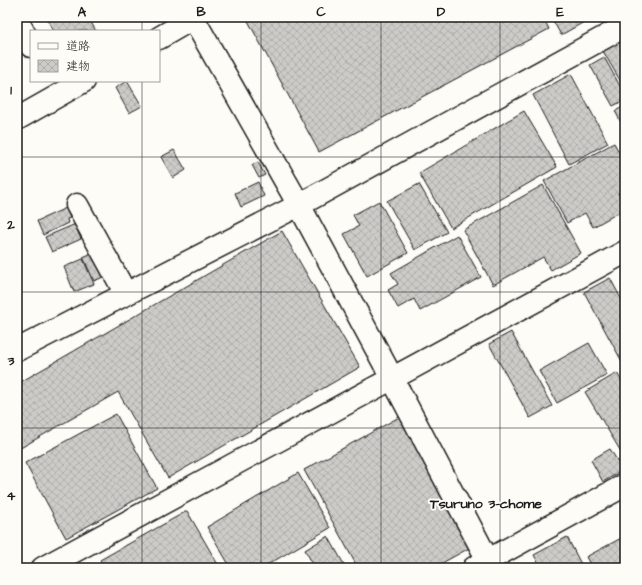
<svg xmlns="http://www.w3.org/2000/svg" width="642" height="585" font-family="'Architects Daughter','Klee One',sans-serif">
<defs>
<pattern id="building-cross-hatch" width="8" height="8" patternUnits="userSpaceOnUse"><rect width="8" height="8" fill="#cccbc8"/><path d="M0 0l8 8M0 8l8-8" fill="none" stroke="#afaeab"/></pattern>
</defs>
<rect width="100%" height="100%" fill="#fdfcf7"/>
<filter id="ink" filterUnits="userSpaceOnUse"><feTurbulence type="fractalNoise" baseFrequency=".025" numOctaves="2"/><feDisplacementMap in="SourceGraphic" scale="8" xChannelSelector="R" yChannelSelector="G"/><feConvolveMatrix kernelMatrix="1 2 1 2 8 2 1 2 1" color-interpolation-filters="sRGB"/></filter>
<g filter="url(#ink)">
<!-- building -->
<g fill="url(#building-cross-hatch)" stroke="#1c1c1c">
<polygon points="46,17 88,17 96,31 54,31"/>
<polygon points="96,17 109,17 99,22"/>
<polygon points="250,17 543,17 549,29 319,152 247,19"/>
<polygon points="551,17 593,17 561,35"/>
<polygon points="625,37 625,89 600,46"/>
<polygon points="604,57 625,95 625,100 613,106 590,65"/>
<polygon points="571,74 608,143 569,164 533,95"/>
<polygon points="127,81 142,106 129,113 115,88"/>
<polygon points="625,106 625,130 615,111"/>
<polygon points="524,111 557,167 451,228 419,173"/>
<polygon points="625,142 625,154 620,145"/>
<polygon points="614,143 625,163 625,189 618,193 625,206 625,209 593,227 585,213 567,223 544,181"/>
<polygon points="174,150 186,170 173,178 161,157"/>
<polygon points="258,162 265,175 259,178 252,165"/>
<polygon points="258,182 264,196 241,207 235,193"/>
<polygon points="419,184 447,232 415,250 387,201"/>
<polygon points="543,185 581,253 551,270 543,257 493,285 463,230"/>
<polygon points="625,192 625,200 621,194"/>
<polygon points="379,201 408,253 367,276 344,234 359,226 353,215"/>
<polygon points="66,208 70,218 67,219 68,223 43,235 37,221"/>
<polygon points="78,223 80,229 77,230 81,239 52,252 45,237"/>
<polygon points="282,231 360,367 168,478 118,392 17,450 17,384"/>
<polygon points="457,235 481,277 420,311 414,299 398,308 388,290 398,284 391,273"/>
<polygon points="97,251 108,275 94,281 83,257"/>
<polygon points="83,259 94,284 74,292 64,267"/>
<polygon points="610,278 625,306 625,367 584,292"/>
<polygon points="511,332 552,406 530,418 489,344"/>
<polygon points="589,343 607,375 557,403 539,371"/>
<polygon points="617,373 625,386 625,454 623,455 585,392"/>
<polygon points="116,414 157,488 66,538 25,463"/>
<polygon points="401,416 473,546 433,568 358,568 304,470"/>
<polygon points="610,449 623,470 603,482 591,460"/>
<polygon points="298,473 330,528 262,568 231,568 207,527"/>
<polygon points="187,511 220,568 105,568 100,560"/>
<polygon points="328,536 346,568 315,568 305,550"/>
<polygon points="625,536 625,568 592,568 586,557"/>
<polygon points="567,537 583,568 541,568 534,555"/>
</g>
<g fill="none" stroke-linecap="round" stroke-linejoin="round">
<!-- minor casing -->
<g stroke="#1c1c1c" stroke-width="25">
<g id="minor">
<polyline points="193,18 299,205 392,378 492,568"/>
<polyline points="17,20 31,46"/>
<polyline points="159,38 195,17"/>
<polyline points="17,119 84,81"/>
<polyline points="77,205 126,294"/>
<polyline points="17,350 299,205 625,26"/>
<polyline points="43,568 625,252"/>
<polyline points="474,568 625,485"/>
</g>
</g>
<!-- minor -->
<use href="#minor" stroke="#fdfcf7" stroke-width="22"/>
</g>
</g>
<!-- grid -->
<path fill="none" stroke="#1c1c1c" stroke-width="1" stroke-opacity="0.55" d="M142,17v14M261,17v551M381,17v551M500,17v551M142,81v487M17,157h608M17,292h608M17,428h608"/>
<g text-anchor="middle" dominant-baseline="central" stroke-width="4" stroke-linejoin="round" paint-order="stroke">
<!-- neighbourhood labels -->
<g font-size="14" font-weight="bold" fill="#1c1c1c" stroke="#fdfcf7">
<text x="486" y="504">Tsuruno 3-chome</text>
</g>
</g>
<!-- margin -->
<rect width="642" height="585" fill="none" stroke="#fdfcf7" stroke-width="44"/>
<!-- legend -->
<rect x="30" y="30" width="130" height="52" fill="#fdfcf7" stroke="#a3a29f"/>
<rect x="38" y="43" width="20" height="6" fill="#fdfcf7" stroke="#a3a29f"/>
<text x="66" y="50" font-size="12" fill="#1c1c1c">道路</text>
<rect x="38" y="60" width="20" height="12" fill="url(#building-cross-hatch)" stroke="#a3a29f"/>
<text x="66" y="70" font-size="12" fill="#1c1c1c">建物</text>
<rect x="22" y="22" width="598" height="541" fill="none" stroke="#1c1c1c" stroke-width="1.5"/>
<g font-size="13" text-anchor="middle" font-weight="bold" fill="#1c1c1c">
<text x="82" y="16">A</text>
<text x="201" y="16">B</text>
<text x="321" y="16">C</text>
<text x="441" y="16">D</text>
<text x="560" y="16">E</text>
<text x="11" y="94">1</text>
<text x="11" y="229">2</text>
<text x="11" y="365">3</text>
<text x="11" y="500">4</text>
</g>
</svg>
